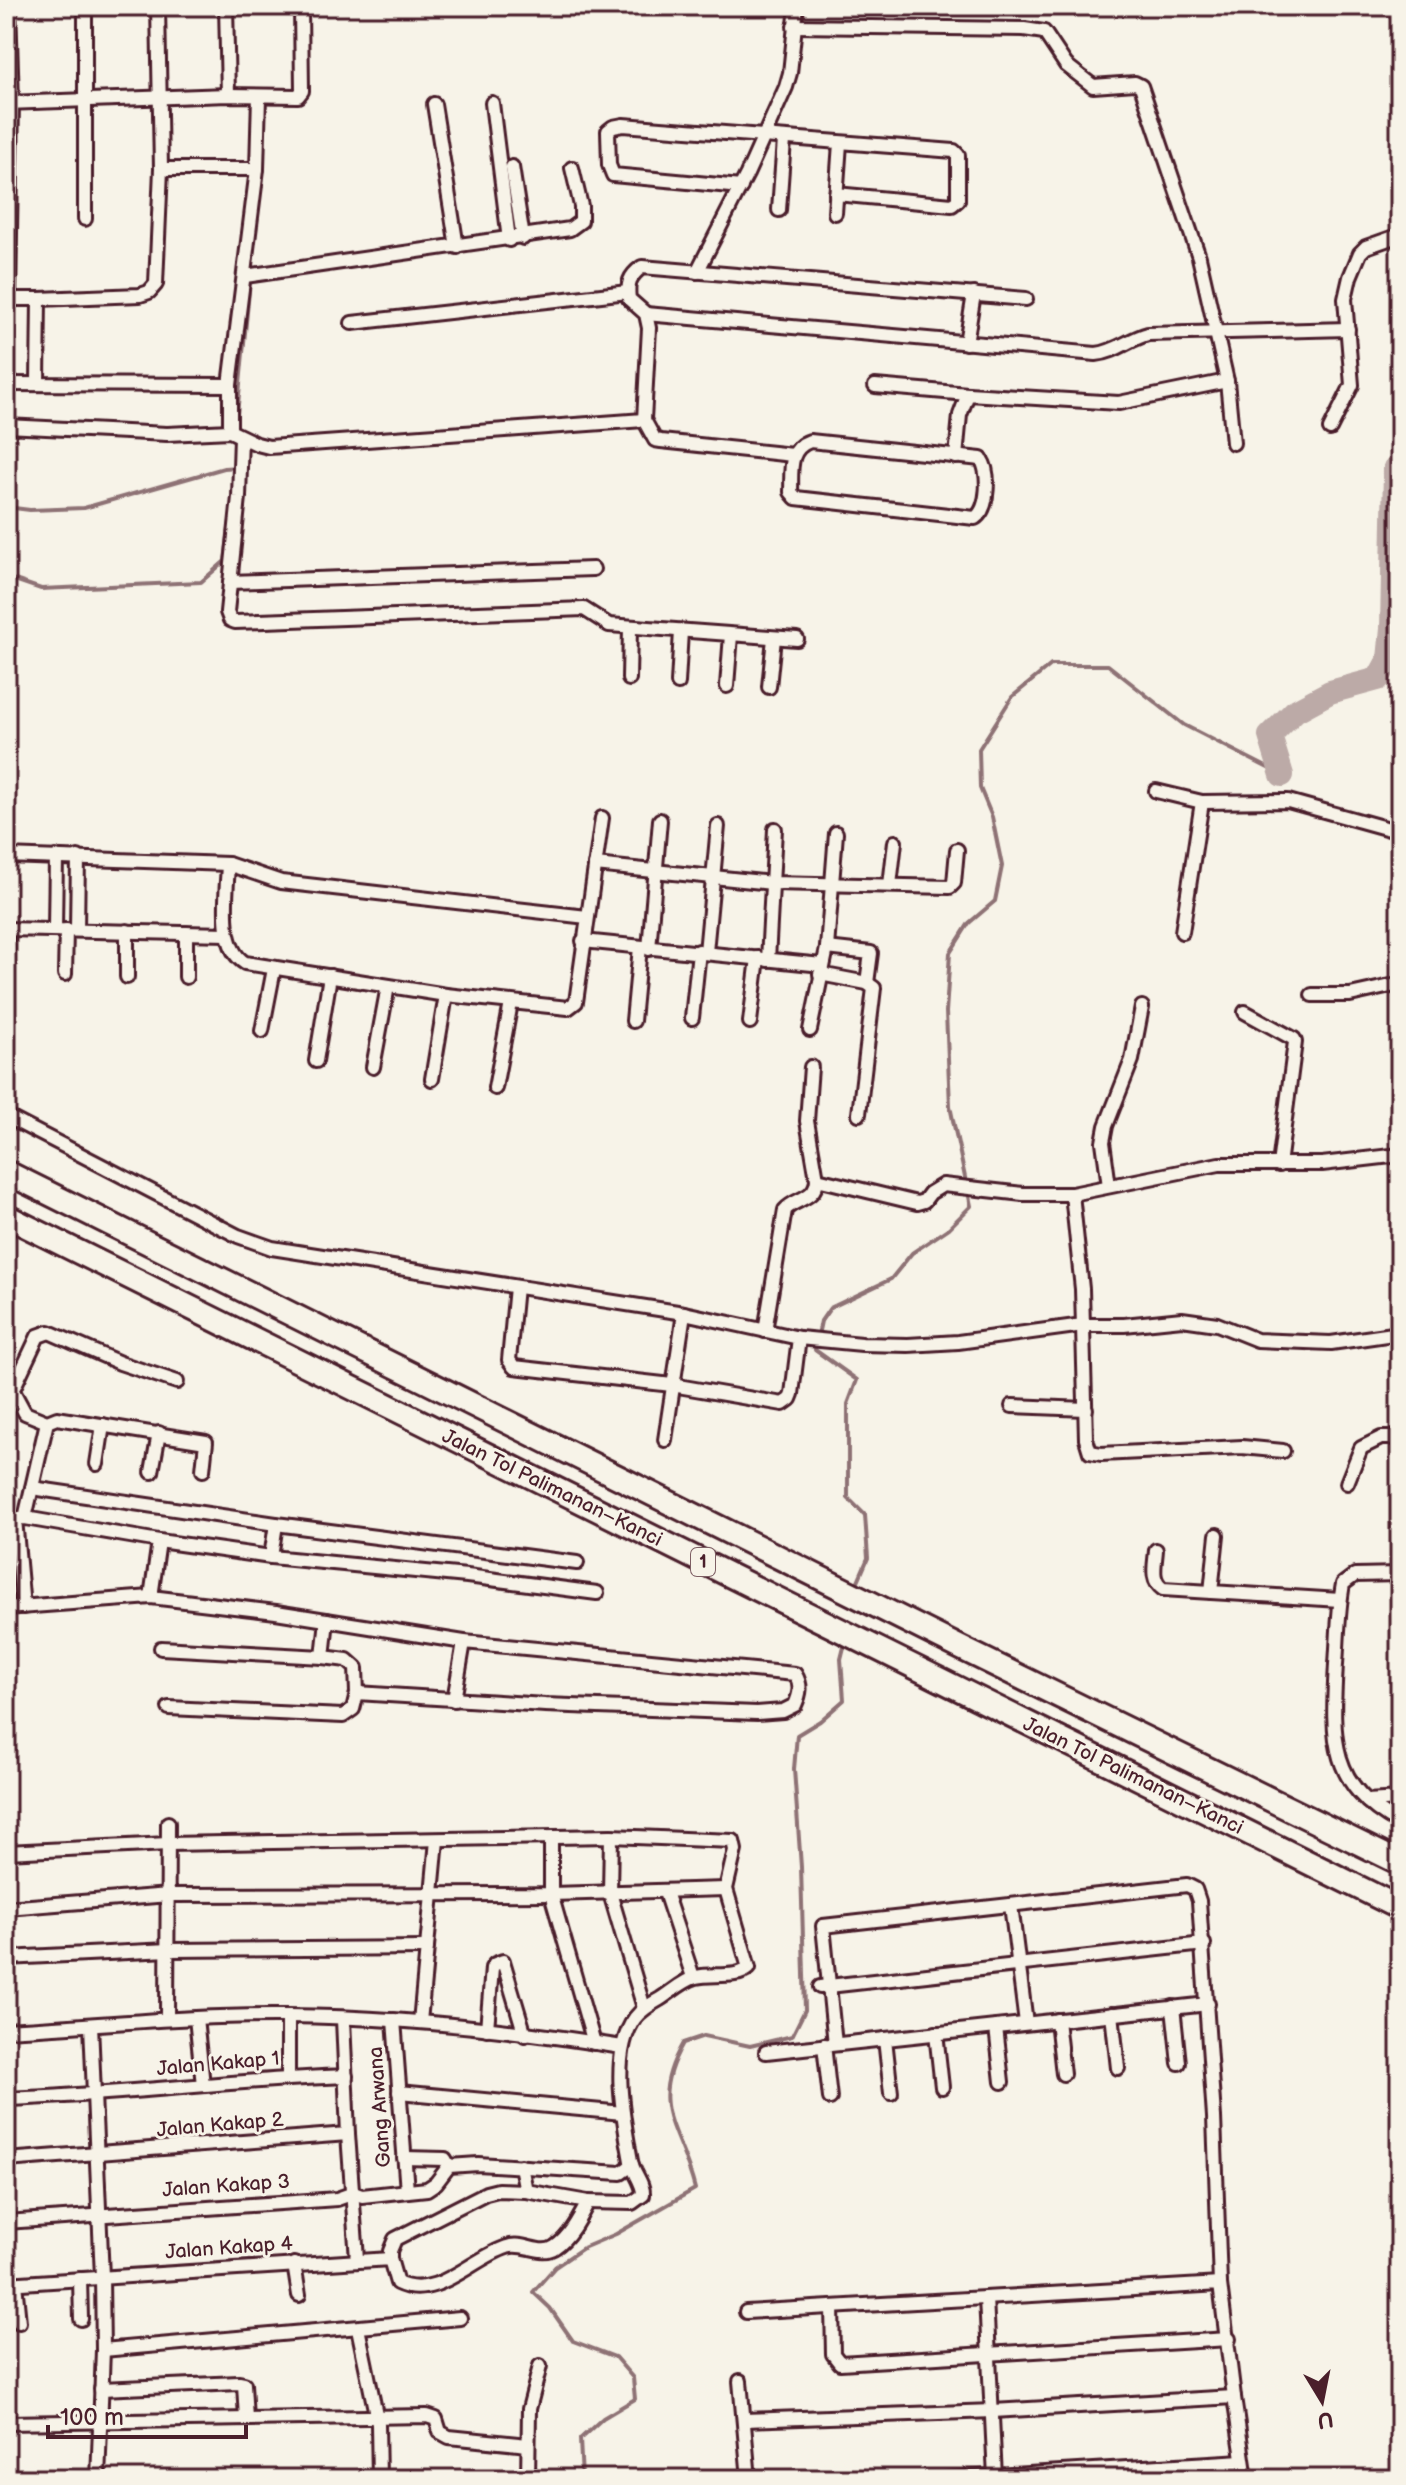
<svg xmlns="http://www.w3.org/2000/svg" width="1406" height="2485" font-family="'Balsamiq Sans',sans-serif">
<rect width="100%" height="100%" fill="#f7f3e8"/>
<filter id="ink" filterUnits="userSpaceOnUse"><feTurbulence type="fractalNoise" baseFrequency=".0125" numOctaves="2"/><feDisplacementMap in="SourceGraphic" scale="16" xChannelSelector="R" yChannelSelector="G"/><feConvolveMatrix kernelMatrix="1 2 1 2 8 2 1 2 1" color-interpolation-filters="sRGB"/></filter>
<g filter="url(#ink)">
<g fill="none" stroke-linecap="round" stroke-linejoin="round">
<!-- stream -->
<g stroke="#8e7275" stroke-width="4">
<polyline points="252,262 253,246"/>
<polyline points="236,425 250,281"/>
<polyline points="6,507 30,510 84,508 224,468 238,467"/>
<polyline points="6,577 41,589 201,582 225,561 234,489"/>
<polyline points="858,1581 868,1558 865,1515 848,1498 848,1404 857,1380 815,1350 821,1321 830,1308 891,1279 912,1253 949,1228 971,1206 950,1106 946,1012 950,953 969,923 995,901 1002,866 992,817 980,788 979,749 1012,697 1051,665 1108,665 1184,725 1282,775"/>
<path d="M582,2479l-2,-40 23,-21 32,-19 -2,-21 -18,-21 -42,-16 -23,-33 -17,-16 22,-25 28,-19 33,-14 79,-45c-15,-61 -49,-81 -12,-146l21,-7 46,10 42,-10 13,-26 -4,-143 -7,-98 3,-34 23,-14 24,-21 -3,-41 3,-12"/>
</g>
<!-- river -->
<polyline stroke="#bcaaa7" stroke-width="24" points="1282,775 1270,736 1295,711 1330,692 1378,679 1389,659 1392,629 1395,468 1400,465"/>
<!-- street casing -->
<g stroke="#4a1f2b" stroke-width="18">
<g id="street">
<polyline points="226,6 228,95"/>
<polyline points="794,26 1024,29 1044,32 1066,65 1093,86 1135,83 1141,86 1199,257 1227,381 1233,443"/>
<polyline points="6,103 228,95 298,96 302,91 301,6"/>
<polyline points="492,103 509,240"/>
<polyline points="434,104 457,247"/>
<polyline points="512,167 523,238"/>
<polyline points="161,169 257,169"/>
<polyline points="741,187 613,175 609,165 608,131 613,127 623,125 954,151 958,155 958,200 952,205 836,194"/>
<polyline points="779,210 784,140"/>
<polyline points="835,213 840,143"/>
<polyline points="85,219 85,6"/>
<polyline points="697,272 747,174 786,87 790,73 797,6"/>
<polyline points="245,276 570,229 581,221 581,206 572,168"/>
<polyline points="6,299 39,299 38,383"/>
<polyline points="9,299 12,102 9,6"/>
<polyline points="39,299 140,295 149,292 156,284 161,169 158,6"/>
<path d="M646,314l450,40c20,-2 33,-15 52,-20l200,-5"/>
<polyline points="352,323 628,292"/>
<polyline points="966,343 974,294"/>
<polyline points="6,384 230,385 257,169 259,96"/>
<polyline points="875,386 968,394"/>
<path d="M644,420l5,-92 -3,-14 -17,-15c-2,-15 0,-23 13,-32l384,32"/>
<polyline points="6,426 167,434 230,431 257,444 269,447 644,420 655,440 661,441 793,455"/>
<polyline points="1330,429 1352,385 1345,299 1350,277 1360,253 1366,247 1400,235"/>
<polyline points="230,431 230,385"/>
<polyline points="241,437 239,497 227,612 230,620 235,622 584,609 609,625 797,639"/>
<path d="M810,441l171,18c9,13 8,50 -6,59l-179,-20 -5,-6c1,-20 -4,-43 19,-51z"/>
<polyline points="956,457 960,415 968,394 1119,403 1227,381"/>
<polyline points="230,582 593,569"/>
<polyline points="629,679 630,628"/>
<polyline points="678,683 681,631"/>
<polyline points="727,686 731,635"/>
<polyline points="769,687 774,638"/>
<polyline points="1156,791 1202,802 1288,801 1400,832"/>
<polyline points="6,856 228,864 281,882 587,917"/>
<path d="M228,864c-1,28 -10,83 17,99l201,32 122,13 8,-6 26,-184"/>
<polyline points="595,865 772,883 950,887 954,883 957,850"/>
<polyline points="890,885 895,842"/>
<polyline points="6,929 227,934"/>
<polyline points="55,929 56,857"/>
<polyline points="77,930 78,857"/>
<polyline points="1182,932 1202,802"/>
<polyline points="583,941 822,965"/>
<polyline points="827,948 871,953 867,983"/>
<polyline points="649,949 660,820"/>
<polyline points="706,952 718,826"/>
<polyline points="768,960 775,829"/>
<polyline points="7,973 7,929"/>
<polyline points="65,974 66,930"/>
<polyline points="820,974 867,983 874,988 859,1114"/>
<polyline points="127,977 127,931"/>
<polyline points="186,977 186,933"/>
<polyline points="1312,995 1350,995 1400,984"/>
<polyline points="1245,1012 1294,1039 1295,1042 1279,1165"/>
<polyline points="692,1018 699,951"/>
<polyline points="633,1021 640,947"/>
<polyline points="750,1022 758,958"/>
<polyline points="810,1030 827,948 836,833"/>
<polyline points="262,1031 274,969"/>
<polyline points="316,1061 330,976"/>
<polyline points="373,1067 388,986"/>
<polyline points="811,1067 807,1121 817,1179"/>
<polyline points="432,1079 446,995"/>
<polyline points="495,1088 511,1003"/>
<polyline points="6,1116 238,1236 272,1248 684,1313 799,1338 862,1344 908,1345 958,1342 1083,1325 1124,1325 1182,1319 1217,1324 1257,1340 1331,1343 1400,1333"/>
<polyline points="1109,1186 1103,1142 1106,1126 1132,1060 1142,1007"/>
<polyline points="1072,1194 1082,1289 1086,1439 1090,1452 1101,1454 1242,1447 1283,1451"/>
<polyline points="516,1287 509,1360 514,1367 672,1385 783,1404 790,1399 792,1394 799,1338"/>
<path d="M765,1331l20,-121c10,-12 31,-10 32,-31l100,24 7,-2 6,-8 13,-8 80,9h49l147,-30h103l78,-9"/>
<polyline points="12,1389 25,1413 47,1422 57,1418 206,1442 203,1470"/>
<polyline points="6,1398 15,1385 38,1336 49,1332 120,1363 177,1382"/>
<polyline points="1012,1406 1086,1409"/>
<polyline points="665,1440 684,1313"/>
<polyline points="97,1464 103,1425"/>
<polyline points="152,1472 159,1433"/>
<polyline points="1347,1483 1361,1448 1381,1438 1400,1438"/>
<polyline points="32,1488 276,1524 577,1563"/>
<polyline points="25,1518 47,1422"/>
<polyline points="15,1519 23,1607"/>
<polyline points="6,1520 25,1518 159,1541 151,1597"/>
<polyline points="1217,1535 1211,1592 1340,1600"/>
<polyline points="159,1541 271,1557 467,1576 597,1593"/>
<path d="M1156,1550c-1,15 -6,30 7,39l48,3"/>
<polyline points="271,1557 276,1524"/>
<path d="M1400,1574l-45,1 -12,9c-5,26 -5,54 -7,80 -4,72 -8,121 64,160"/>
<path d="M6,1608l145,-11 125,15 188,30 331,32c7,11 5,20 0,31l-12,6 -26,2 -212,-8 -188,-12"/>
<polyline points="161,1648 323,1657 347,1660 356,1668 357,1693 353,1709 343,1716 169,1708"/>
<polyline points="323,1657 327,1620"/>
<polyline points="454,1700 464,1642"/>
<polyline points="1367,1801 1400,1799"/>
<polyline points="611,1836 610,1893 644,2008"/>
<polyline points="551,1839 551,1894 594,2043"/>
<path d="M6,1852l162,-8 443,-8 122,5 2,9 -9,39 23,79c-12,11 -37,5 -53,9 -12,3 -25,15 -36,22 -9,5 -18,10 -25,19 -26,35 -11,103 -4,143 2,12 13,22 12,34l-11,8 -44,-1"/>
<polyline points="665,1892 693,1977"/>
<polyline points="1011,1905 1026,2023"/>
<polyline points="6,1908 169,1895 551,1894 726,1889"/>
<polyline points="6,1958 169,1950 427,1948"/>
<polyline points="820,1987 1204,1944"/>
<polyline points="1173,2007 1179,2063"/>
<polyline points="1112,2014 1118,2068"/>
<polyline points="288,2016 288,2078"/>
<polyline points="167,2018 168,1823"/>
<polyline points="196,2018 203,2085"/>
<polyline points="343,2019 348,2134 357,2259"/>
<polyline points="394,2020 407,2191"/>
<polyline points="1057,2020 1063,2074"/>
<polyline points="420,2022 437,1840"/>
<polyline points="91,2025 102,2277 103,2350 98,2479"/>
<polyline points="996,2027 1002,2082"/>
<polyline points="487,2029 492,1968 495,1964 503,1961 525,2035"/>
<path d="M6,2030c94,-5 187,-15 281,-14 112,1 224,13 335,31"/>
<polyline points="936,2033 942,2087"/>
<polyline points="885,2039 891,2093"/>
<polyline points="835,2044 823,1926 1187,1885 1195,1889 1199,1901 1214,2117 1220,2284"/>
<polyline points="824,2045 830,2098"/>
<polyline points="766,2052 1208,2004"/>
<polyline points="399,2092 623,2113"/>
<path d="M6,2099c114,-4 226,-19 340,-23"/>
<polyline points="404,2158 445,2159 449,2166"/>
<polyline points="6,2160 348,2134"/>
<polyline points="354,2193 362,2196 427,2189 436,2183 449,2166 478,2164 621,2173 632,2165"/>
<polyline points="6,2222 337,2199 354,2193"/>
<polyline points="390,2259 390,2251 395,2239 486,2193 498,2190 526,2191"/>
<polyline points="294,2264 299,2295"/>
<polyline points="80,2279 81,2319"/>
<polyline points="15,2283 19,2322"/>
<path d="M6,2284l384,-25 7,24c39,19 75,-25 110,-36 16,-6 34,10 48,0 15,-10 25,-30 33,-45l-62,-11 -5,-25"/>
<polyline points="986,2298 995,2477"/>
<polyline points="832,2307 833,2354 840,2363 1229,2339"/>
<polyline points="746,2312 1220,2284 1234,2397"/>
<polyline points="358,2328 378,2424 379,2479"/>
<polyline points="103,2350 460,2318"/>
<polyline points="740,2381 749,2479"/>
<polyline points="101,2389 239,2383 244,2384 246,2419"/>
<polyline points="744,2420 993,2411 1234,2397 1246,2479"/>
<polyline points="6,2423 427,2416 436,2419 440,2432 449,2437 528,2445"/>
<polyline points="528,2479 529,2409 540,2366"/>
<polyline points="947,2479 1243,2461"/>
</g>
</g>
<!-- highway casing -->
<g stroke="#4a1f2b" stroke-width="28">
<g id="highway">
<polyline points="6,1172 965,1650 1400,1863"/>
<polyline points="6,1216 1400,1908"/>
</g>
</g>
<!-- street -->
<use href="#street" stroke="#f7f3e8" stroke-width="12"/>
<!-- highway -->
<use href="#highway" stroke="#f7f3e8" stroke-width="22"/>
</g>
</g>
<g text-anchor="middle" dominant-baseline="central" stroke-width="6" stroke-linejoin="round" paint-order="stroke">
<!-- shield labels -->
<rect fill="#f7f3e8" stroke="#7e5f64" stroke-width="2" x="691" y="1548" width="24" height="28" rx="6"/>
<g font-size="18" font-weight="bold" fill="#4a1f2b">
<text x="703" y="1562">1</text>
</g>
<!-- street labels -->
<g font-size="20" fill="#4a1f2b" stroke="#f7f3e8">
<text transform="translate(552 1488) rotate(26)">Jalan Tol Palimanan–Kanci</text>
<text transform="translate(1133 1776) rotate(26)">Jalan Tol Palimanan–Kanci</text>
<text transform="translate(218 2064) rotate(-5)">Jalan Kakap 1</text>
<text transform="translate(380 2107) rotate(-94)">Gang Arwana</text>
<text transform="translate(220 2125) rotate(-5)">Jalan Kakap 2</text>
<text transform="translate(226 2186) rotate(-4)">Jalan Kakap 3</text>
<text transform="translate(229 2248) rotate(-4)">Jalan Kakap 4</text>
</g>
</g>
<!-- margin -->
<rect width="1406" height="2485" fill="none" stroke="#f7f3e8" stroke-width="32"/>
<rect x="16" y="16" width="1374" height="2453" fill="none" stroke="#4a1f2b" stroke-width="3" filter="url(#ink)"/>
<!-- north arrow -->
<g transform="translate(1322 2401) rotate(170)" stroke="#f7f3e8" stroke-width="6" paint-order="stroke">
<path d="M0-6L14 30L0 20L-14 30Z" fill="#4a1f2b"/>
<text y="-12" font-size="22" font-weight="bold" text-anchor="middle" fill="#4a1f2b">U</text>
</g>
<!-- scale -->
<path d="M48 2425v12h198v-12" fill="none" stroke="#4a1f2b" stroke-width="4"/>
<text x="60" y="2425" font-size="24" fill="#4a1f2b" stroke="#f7f3e8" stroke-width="6" paint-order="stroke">100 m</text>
</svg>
